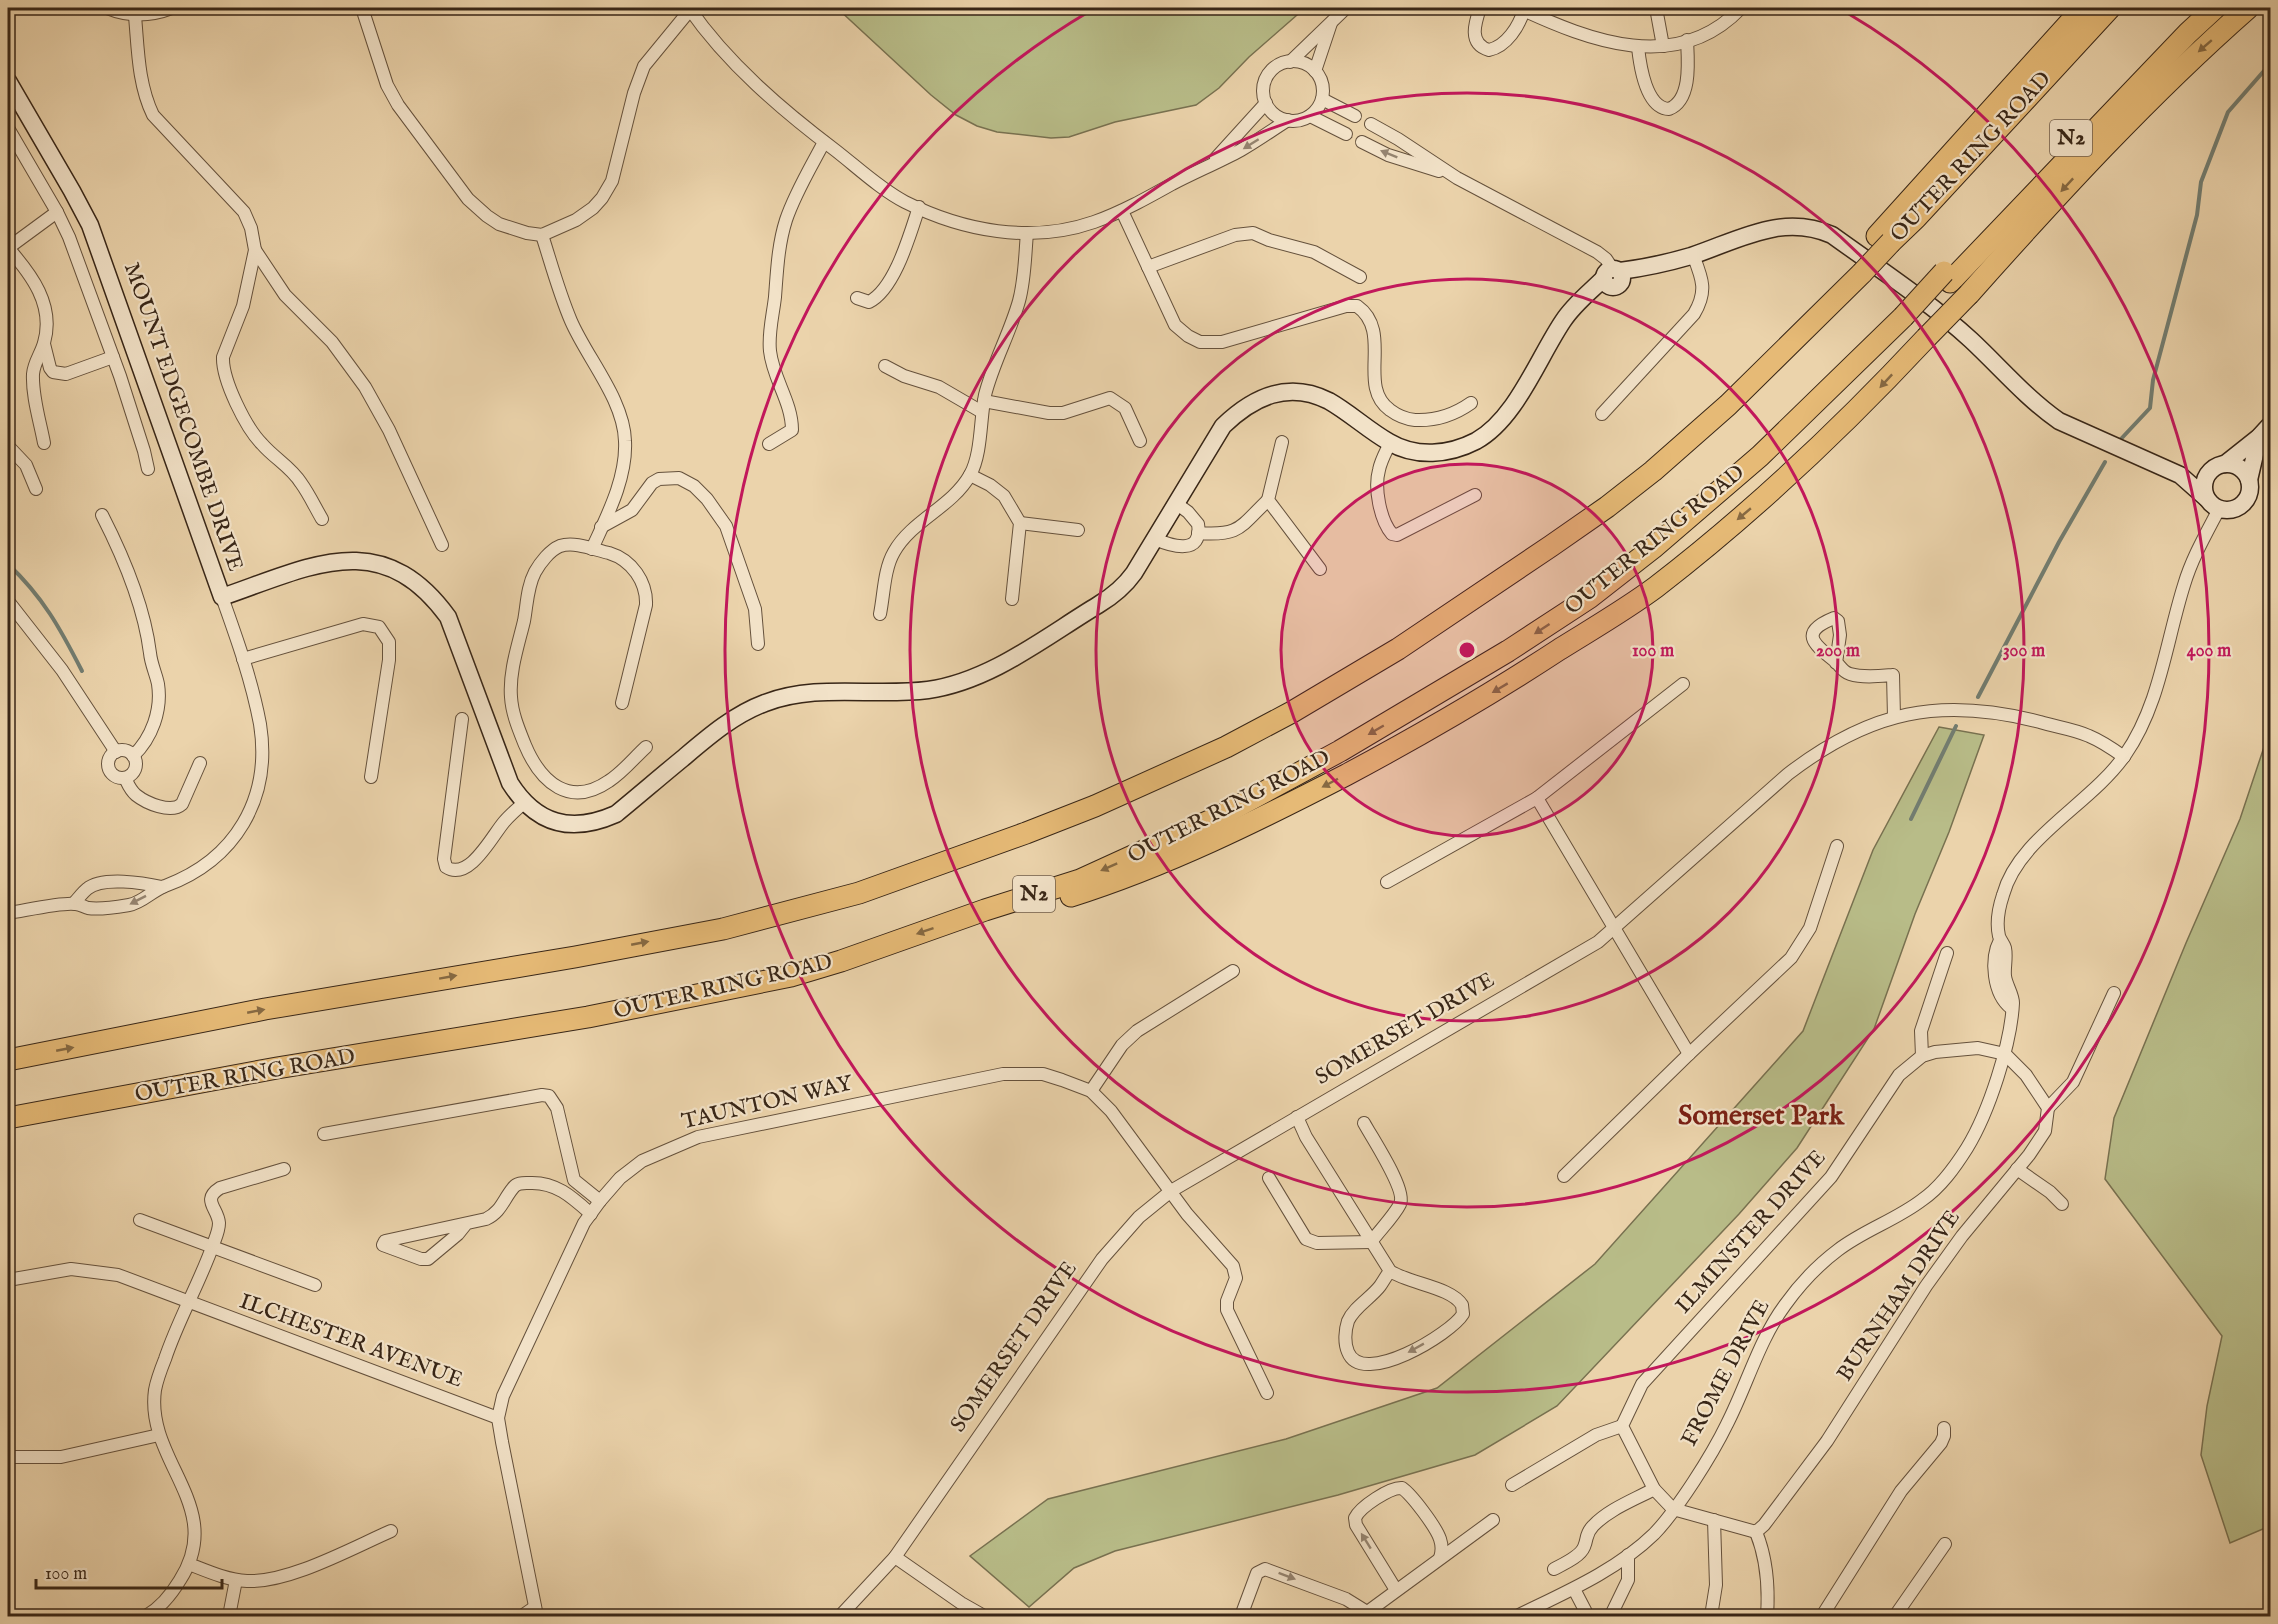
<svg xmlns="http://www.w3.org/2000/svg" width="2278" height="1624" font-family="'IM FELL English',serif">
<rect width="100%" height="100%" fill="#ebd3ab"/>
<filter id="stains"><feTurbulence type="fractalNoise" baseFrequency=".00333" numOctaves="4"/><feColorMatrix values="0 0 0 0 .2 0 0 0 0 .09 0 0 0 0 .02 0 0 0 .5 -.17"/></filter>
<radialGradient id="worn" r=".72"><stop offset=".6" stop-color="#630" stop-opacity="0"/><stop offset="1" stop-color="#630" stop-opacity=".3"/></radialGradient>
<!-- green -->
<g fill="#b8bc88" stroke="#787150" stroke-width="1.5">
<polygon points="837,8 1305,8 1249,57 1219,88 1196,105 1115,122 1069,137 1051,138 997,132 977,126 956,115 931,95"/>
<polygon points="1939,727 1984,735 1949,832 1915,914 1874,1029 1797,1148 1739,1214 1557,1406 1475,1455 1338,1495 1115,1551 1074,1568 1029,1607 970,1556 1048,1499 1286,1439 1437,1388 1595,1264 1803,1031 1873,850"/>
<polygon points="2270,729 2270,1526 2230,1543 2201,1455 2207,1406 2222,1336 2105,1179 2114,1118 2186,943 2240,819"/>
</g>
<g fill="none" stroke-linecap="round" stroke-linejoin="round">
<!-- stream -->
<g stroke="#727d71" stroke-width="4">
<polyline points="2120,440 2150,408 2153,380 2197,215 2201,182 2228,112 2270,64"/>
<path d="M8,564c35,33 52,64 74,107"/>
<polyline points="1978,697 2059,542 2105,462"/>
<polyline points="1911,819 1956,726"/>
</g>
<!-- street casing -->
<g stroke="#65513c" stroke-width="14">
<g id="street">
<path d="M107,8c22,9 42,9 65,0"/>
<polyline points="362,8 387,85 398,105 468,199 487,216 499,224 527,233 542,235 576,220 593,208 602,198 612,181 634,93 644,66 690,10"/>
<path d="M689,8c38,55 93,102 146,142 22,17 45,39 70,52 58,29 126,42 189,20 28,-10 53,-24 78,-38 23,-12 47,-22 69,-34 16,-9 31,-20 47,-30"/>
<path d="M1480,8c-5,15 -12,36 9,42 18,-4 30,-24 35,-40"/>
<path d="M1519,8c71,33 158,67 222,0"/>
<polyline points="1656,8 1663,46"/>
<path d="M135,16c3,33 3,68 18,99l91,97 7,16 4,22 -12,56 -20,51c-1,23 23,71 39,87 12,14 29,23 39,39 8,11 14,24 21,36"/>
<path d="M1638,47c2,19 8,61 31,62 23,-9 19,-48 18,-69"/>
<circle cx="1293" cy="91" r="30"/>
<polyline points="1290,62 1346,8"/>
<polyline points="1315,71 1331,23"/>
<polyline points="1322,99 1355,116"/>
<polyline points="1310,116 1346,134"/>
<polyline points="1371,124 1398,139 1457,178 1597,252 1606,259 1612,268"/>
<polyline points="8,128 57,212 69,237 120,376 144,451 148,469"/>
<polyline points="1362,142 1388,155 1439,171"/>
<polyline points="1216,158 1266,103"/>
<path d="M1122,211l53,114 13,11 12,6h22l124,-36h11c37,26 -1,80 33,104 8,6 15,9 25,10 22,1 39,-5 56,-17"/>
<path d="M542,235c9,28 17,58 29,86 16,37 53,79 54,120 2,37 -18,75 -33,108"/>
<path d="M8,248c23,26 47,57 36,95 -3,11 -10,19 -11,31 -1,23 7,47 11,69"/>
<polyline points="8,248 57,212"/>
<polyline points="255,250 285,295 332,342 365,387 389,430 442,545"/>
<polyline points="1148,267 1235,235 1253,233 1269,240 1314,252 1360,277"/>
<path d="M857,298l12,4c26,-13 41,-68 50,-95"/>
<polyline points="44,344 50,368 53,372 66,374 113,357"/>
<polyline points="885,366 904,376 939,387 982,412"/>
<polyline points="984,401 1049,413 1063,413 1110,398 1125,408 1140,441"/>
<path d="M1602,414l92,-100c14,-23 8,-36 -1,-59"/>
<polyline points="1282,442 1268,500 1320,569"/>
<path d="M1390,443c-4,9 -9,17 -11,27 -5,18 1,50 13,64l5,1 78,-40"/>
<path d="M769,444l23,-14c0,-28 -19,-51 -22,-79 -2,-18 3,-36 5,-54 2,-26 3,-52 11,-77 9,-27 25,-53 38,-78"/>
<polyline points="8,446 26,465 36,489"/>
<polyline points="970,475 990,485 1004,496 1020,523 1012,599"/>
<path d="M102,515c22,43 42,90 48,138 1,11 6,21 8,31 4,26 -6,54 -25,72"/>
<polyline points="1020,523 1078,530"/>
<polyline points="601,527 632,510 652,483 659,479 679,478 694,486 707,499 726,526 755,609 758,644"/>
<path d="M1198,533c42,3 41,-5 70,-33"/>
<path d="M1155,539c16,7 48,17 43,-15l-10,-12 -11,-8"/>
<polyline points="8,601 62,670 116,752"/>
<path d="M880,614c4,-20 4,-45 14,-62 18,-32 58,-45 76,-77 12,-21 10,-57 15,-80 8,-32 25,-62 34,-94 6,-22 6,-46 8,-68"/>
<polyline points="243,659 363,624 379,627 389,642 389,660 371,777"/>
<path d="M1836,663l4,-28 -2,-14 -4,-3c-37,15 -19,27 2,44 5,5 7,10 14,12 13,4 30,2 43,1l1,42"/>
<path d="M622,703l24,-98c1,-23 -14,-45 -37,-52 -14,-3 -34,-12 -49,-7 -10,4 -20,17 -25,26 -8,15 -8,33 -11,49 -6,25 -15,51 -13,76 1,17 8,33 14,48 16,38 45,63 84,36 14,-9 25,-23 37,-34"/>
<path d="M462,719l-18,140 2,8c23,15 46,-31 58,-45 6,-7 14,-14 21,-20"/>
<circle cx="122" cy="764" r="14"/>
<path d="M125,778c3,6 5,12 11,17 10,8 35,19 46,9l18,-41"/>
<polyline points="1537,798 1689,1054"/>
<polyline points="1387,882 1537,798 1683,684"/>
<path d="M74,903c4,-4 8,-10 13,-14 15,-13 57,-6 75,-2"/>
<path d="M8,913c15,-2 54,-11 67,-9 5,0 9,3 13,4 12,2 29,-1 41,-3 13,-2 24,-15 36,-19 70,-26 107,-87 95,-162 -8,-43 -23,-85 -38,-127"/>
<path d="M2000,940c-10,19 -7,54 11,68"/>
<polygon points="1978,1048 2005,1054 2026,1075 2048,1108 2045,1131 2029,1155 1962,1236 1926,1286 1827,1441 1764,1525 1756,1532 1673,1509 1654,1489 1622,1426 1642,1384 1831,1177 1899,1075 1922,1056 1935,1052"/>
<polyline points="1922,1056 1921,1031 1947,953"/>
<polyline points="1091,1091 1122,1045 1137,1031 1233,971"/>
<polyline points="2048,1108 2073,1082 2114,993"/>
<path d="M1297,1117l9,20 84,134c20,13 61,16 72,34l1,9c-12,20 -101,74 -115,38 -4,-9 -3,-22 0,-31 6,-14 23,-23 32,-35 3,-4 6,-10 10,-15"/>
<path d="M1364,1123c8,15 43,67 36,81 -6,12 -20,26 -29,38"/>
<polyline points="324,1134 542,1095 549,1096 557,1108 574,1180 600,1201"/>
<polyline points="2017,1169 2050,1192 2062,1204"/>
<polyline points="1564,1176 1689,1054 1791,958 1810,928 1837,846"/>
<polyline points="1269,1178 1306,1239 1317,1243 1371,1242"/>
<polyline points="140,1220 315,1285"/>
<path d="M466,1224l-8,10 -30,25h-7l-38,-14 2,-4 101,-22c15,-7 17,-19 27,-31 4,-6 11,-5 17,-5 26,-1 42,14 61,31"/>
<polyline points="8,1280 71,1269 118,1275 498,1418"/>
<polyline points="8,1457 61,1457 159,1435"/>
<polyline points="1512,1485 1596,1435 1622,1426"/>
<path d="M1756,1532c11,27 13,55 11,84"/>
<polyline points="895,1557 961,1603 984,1616"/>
<path d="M189,1564c18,7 38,16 58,17 42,2 105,-33 144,-50"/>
<path d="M1554,1569c9,-5 26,-12 30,-22 4,-9 1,-13 9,-21 16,-17 41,-26 61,-37"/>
<polyline points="1574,1589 1588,1616"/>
<path d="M1396,1590l-40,-65 -1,-7c5,-11 35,-31 47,-30 10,7 34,39 38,51 2,6 2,13 0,19"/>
<polyline points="1612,1613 1628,1580 1628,1555"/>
<path d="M146,1616c14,-8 25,-21 34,-36 47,-73 -35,-119 -25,-190 2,-11 6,-21 10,-31 13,-39 34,-75 48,-114 2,-6 6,-14 6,-22 -1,-15 -18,-23 1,-35l64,-19"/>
<polyline points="229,1616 236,1580"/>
<polyline points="522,1616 535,1607"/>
<polyline points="537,1616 502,1442 498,1418 503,1396 584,1223 600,1201 620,1178 642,1161 698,1137 1003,1074 1043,1074 1062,1080 1091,1091 1111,1111 1187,1214 1233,1266 1236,1278 1227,1301 1227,1310 1267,1393"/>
<path d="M840,1616l55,-59 207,-298 37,-42 32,-26 427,-249 190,-168c82,-63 152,-78 252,-52 16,5 34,7 49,14 12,5 24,13 35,21"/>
<polyline points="1241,1616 1257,1573 1265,1569 1346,1599 1367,1612"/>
<polyline points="1362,1616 1493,1520"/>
<path d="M1517,1616c47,-23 99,-45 137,-82 24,-25 58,-79 73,-110 20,-39 32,-84 58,-119 15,-21 33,-40 53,-55 26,-20 58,-30 84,-50 19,-13 33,-33 45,-52 22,-36 44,-104 46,-145 0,-9 -7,-18 -8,-27 -1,-8 2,-19 0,-28 -1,-4 -5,-8 -6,-12 -3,-13 0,-29 4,-41 15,-57 88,-91 122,-140 35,-50 41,-113 59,-170 8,-27 22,-51 35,-76"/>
<polyline points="1711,1616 1716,1585 1714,1520"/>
<polyline points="1822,1616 1901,1491 1941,1443 1944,1436 1944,1428"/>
<polyline points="1895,1616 1945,1544"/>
</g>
</g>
<!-- secondary casing -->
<g stroke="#382617" stroke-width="19">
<g id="secondary">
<path d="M8,81l64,110 18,34 132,372c88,-30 159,-72 226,20l62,166c26,41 61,51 106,31 22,-18 44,-37 66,-55 26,-22 51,-44 83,-56 52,-20 108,-6 163,-13 63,-9 117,-53 170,-85 15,-9 26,-18 36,-32l89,-147c30,-29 65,-46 106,-25 21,12 39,29 60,41 27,16 60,13 87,-1 40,-22 62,-83 87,-120 11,-17 27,-29 41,-43"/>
<circle cx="1613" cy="278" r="9"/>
<path d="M1620,271c24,-3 47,-8 71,-15 48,-16 91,-43 141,-21 47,34 96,66 139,105 29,27 55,58 88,81l121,54 26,23"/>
<circle cx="2227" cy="487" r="23"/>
<polyline points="2225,464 2259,437 2270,425"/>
<polyline points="2249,480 2259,437"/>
</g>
</g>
<!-- highway casing -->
<g stroke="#382617" stroke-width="23">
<g id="highway">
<polyline points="1877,236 2083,8"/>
<polyline points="1891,242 1916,218 2110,8"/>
<polyline points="1950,282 2188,33 2215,8"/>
<path d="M1969,294c89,-100 179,-198 279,-286"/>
<path d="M1071,896c95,-30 186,-75 275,-121 73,-39 144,-80 214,-126 32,-20 65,-39 96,-62 96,-74 187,-160 270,-249"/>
<polyline points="8,1060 265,1009 575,957 723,929 859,893 1026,833 1095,806 1226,747 1292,712 1398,649 1551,546 1607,507 1653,471 1728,405 1862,273"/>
<polyline points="8,1118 277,1068 588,1017 791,976 841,961 985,910 1080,880 1218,817 1340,751 1508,651 1589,598 1653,548 1760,456 1903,317"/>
</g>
</g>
<!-- street -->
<use href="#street" stroke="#f2e2c8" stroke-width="12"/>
<!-- secondary -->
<use href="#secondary" stroke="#f2e2c8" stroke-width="16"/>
<!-- highway -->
<use href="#highway" stroke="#e6ba76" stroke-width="21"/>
<!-- highway-bridge casing -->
<g stroke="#382617" stroke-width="23" stroke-linecap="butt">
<g id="highway-bridge">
<polyline points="1862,273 1891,242"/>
<polyline points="1903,317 1944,272"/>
<polyline points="1926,338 1969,294"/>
</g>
</g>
<!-- highway-bridge -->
<use href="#highway-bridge" stroke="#e6ba76" stroke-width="21"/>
</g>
<!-- one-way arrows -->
<defs><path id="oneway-solid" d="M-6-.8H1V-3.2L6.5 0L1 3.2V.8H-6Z" transform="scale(1.5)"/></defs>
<g fill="#866942">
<use href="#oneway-solid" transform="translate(2205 46) rotate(139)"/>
<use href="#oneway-solid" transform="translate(2067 185) rotate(133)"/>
<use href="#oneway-solid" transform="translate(1886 381) rotate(133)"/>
<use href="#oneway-solid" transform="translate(1744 514) rotate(140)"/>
<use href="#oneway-solid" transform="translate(1542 629) rotate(147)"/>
<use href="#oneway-solid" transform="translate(1500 688) rotate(149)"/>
<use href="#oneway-solid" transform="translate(1376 730) rotate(150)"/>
<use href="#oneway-solid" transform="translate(1330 783) rotate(152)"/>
<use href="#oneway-solid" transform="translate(1109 867) rotate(156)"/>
<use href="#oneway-solid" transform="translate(925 931) rotate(161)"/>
<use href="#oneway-solid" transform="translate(640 943) rotate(-11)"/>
<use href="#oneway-solid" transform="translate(448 977) rotate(-10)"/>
<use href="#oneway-solid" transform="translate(256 1011) rotate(-11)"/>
<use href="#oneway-solid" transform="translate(65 1049) rotate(-11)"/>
</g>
<g fill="#958470">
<use href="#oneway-solid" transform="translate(1251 144) rotate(148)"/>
<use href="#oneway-solid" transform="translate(1389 154) rotate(-158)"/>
<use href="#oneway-solid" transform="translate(138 900) rotate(153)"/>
<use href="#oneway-solid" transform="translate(1416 1348) rotate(151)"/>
<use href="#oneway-solid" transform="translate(1366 1541) rotate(-122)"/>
<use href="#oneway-solid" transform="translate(1287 1576) rotate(21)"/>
</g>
<!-- distance rings -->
<circle cx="1467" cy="650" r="186" fill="#c2185b" fill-opacity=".12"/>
<g fill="none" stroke="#c2185b" stroke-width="3">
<circle cx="1467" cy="650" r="186"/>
<circle cx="1467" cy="650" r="371"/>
<circle cx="1467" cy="650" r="557"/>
<path d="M1844 11A742 742 0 1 1 1090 11"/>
</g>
<g text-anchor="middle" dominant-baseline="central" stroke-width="4.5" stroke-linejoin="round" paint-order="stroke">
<!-- shield labels -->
<g fill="#f2e2c8" stroke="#705e4c" stroke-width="1.5">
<rect x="2050" y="120" width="42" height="36" rx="4.5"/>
<rect x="1013" y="876" width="42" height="36" rx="4.5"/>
</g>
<g font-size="21" font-weight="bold" fill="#382617">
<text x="2071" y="138">N2</text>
<text x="1034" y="894">N2</text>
</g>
<!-- street labels -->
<g font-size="22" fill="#382617" stroke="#f2e2c8">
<text transform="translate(1971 157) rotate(-47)">OUTER RING ROAD</text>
<text transform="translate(183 417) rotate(71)">MOUNT EDGECOMBE DRIVE</text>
<text transform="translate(1655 540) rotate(-39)">OUTER RING ROAD</text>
<text transform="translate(1229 807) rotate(-27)">OUTER RING ROAD</text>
<text transform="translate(723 987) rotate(-13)">OUTER RING ROAD</text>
<text transform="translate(1405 1029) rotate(-30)">SOMERSET DRIVE</text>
<text transform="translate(245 1076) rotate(-10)">OUTER RING ROAD</text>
<text transform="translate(767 1103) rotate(-13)">TAUNTON WAY</text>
<text transform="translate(1751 1232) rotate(-48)">ILMINSTER DRIVE</text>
<text transform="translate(1899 1296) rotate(-56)">BURNHAM DRIVE</text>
<text transform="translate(351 1341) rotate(20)">ILCHESTER AVENUE</text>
<text transform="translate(1014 1347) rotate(-55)">SOMERSET DRIVE</text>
<text transform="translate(1726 1373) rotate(-62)">FROME DRIVE</text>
</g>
<!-- district labels -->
<g font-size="28" font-weight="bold" fill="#7a1f14" stroke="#f2e2c8">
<text x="1761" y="1116">Somerset Park</text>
</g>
</g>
<circle cx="1467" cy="650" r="9" fill="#c2185b" stroke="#f2e2c8" stroke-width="3"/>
<g font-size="18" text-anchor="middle" font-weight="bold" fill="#c2185b" stroke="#f2e2c8" stroke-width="4.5" stroke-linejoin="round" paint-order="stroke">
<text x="1653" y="656">100 m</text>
<text x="1838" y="656">200 m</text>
<text x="2024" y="656">300 m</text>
<text x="2209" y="656">400 m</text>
</g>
<!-- margin -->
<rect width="2278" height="1624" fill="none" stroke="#ebd3ab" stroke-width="30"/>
<rect x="9" y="9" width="2260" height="1606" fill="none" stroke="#382617" stroke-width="3"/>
<rect x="15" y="15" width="2248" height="1594" fill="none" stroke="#382617" stroke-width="1.5"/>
<!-- scale -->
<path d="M36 1579v9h186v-9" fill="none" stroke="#382617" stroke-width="3"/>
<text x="45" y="1579" font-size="18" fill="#382617" stroke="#f2e2c8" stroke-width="4.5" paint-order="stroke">100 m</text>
<rect width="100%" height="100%" filter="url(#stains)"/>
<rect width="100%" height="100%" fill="url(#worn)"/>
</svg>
